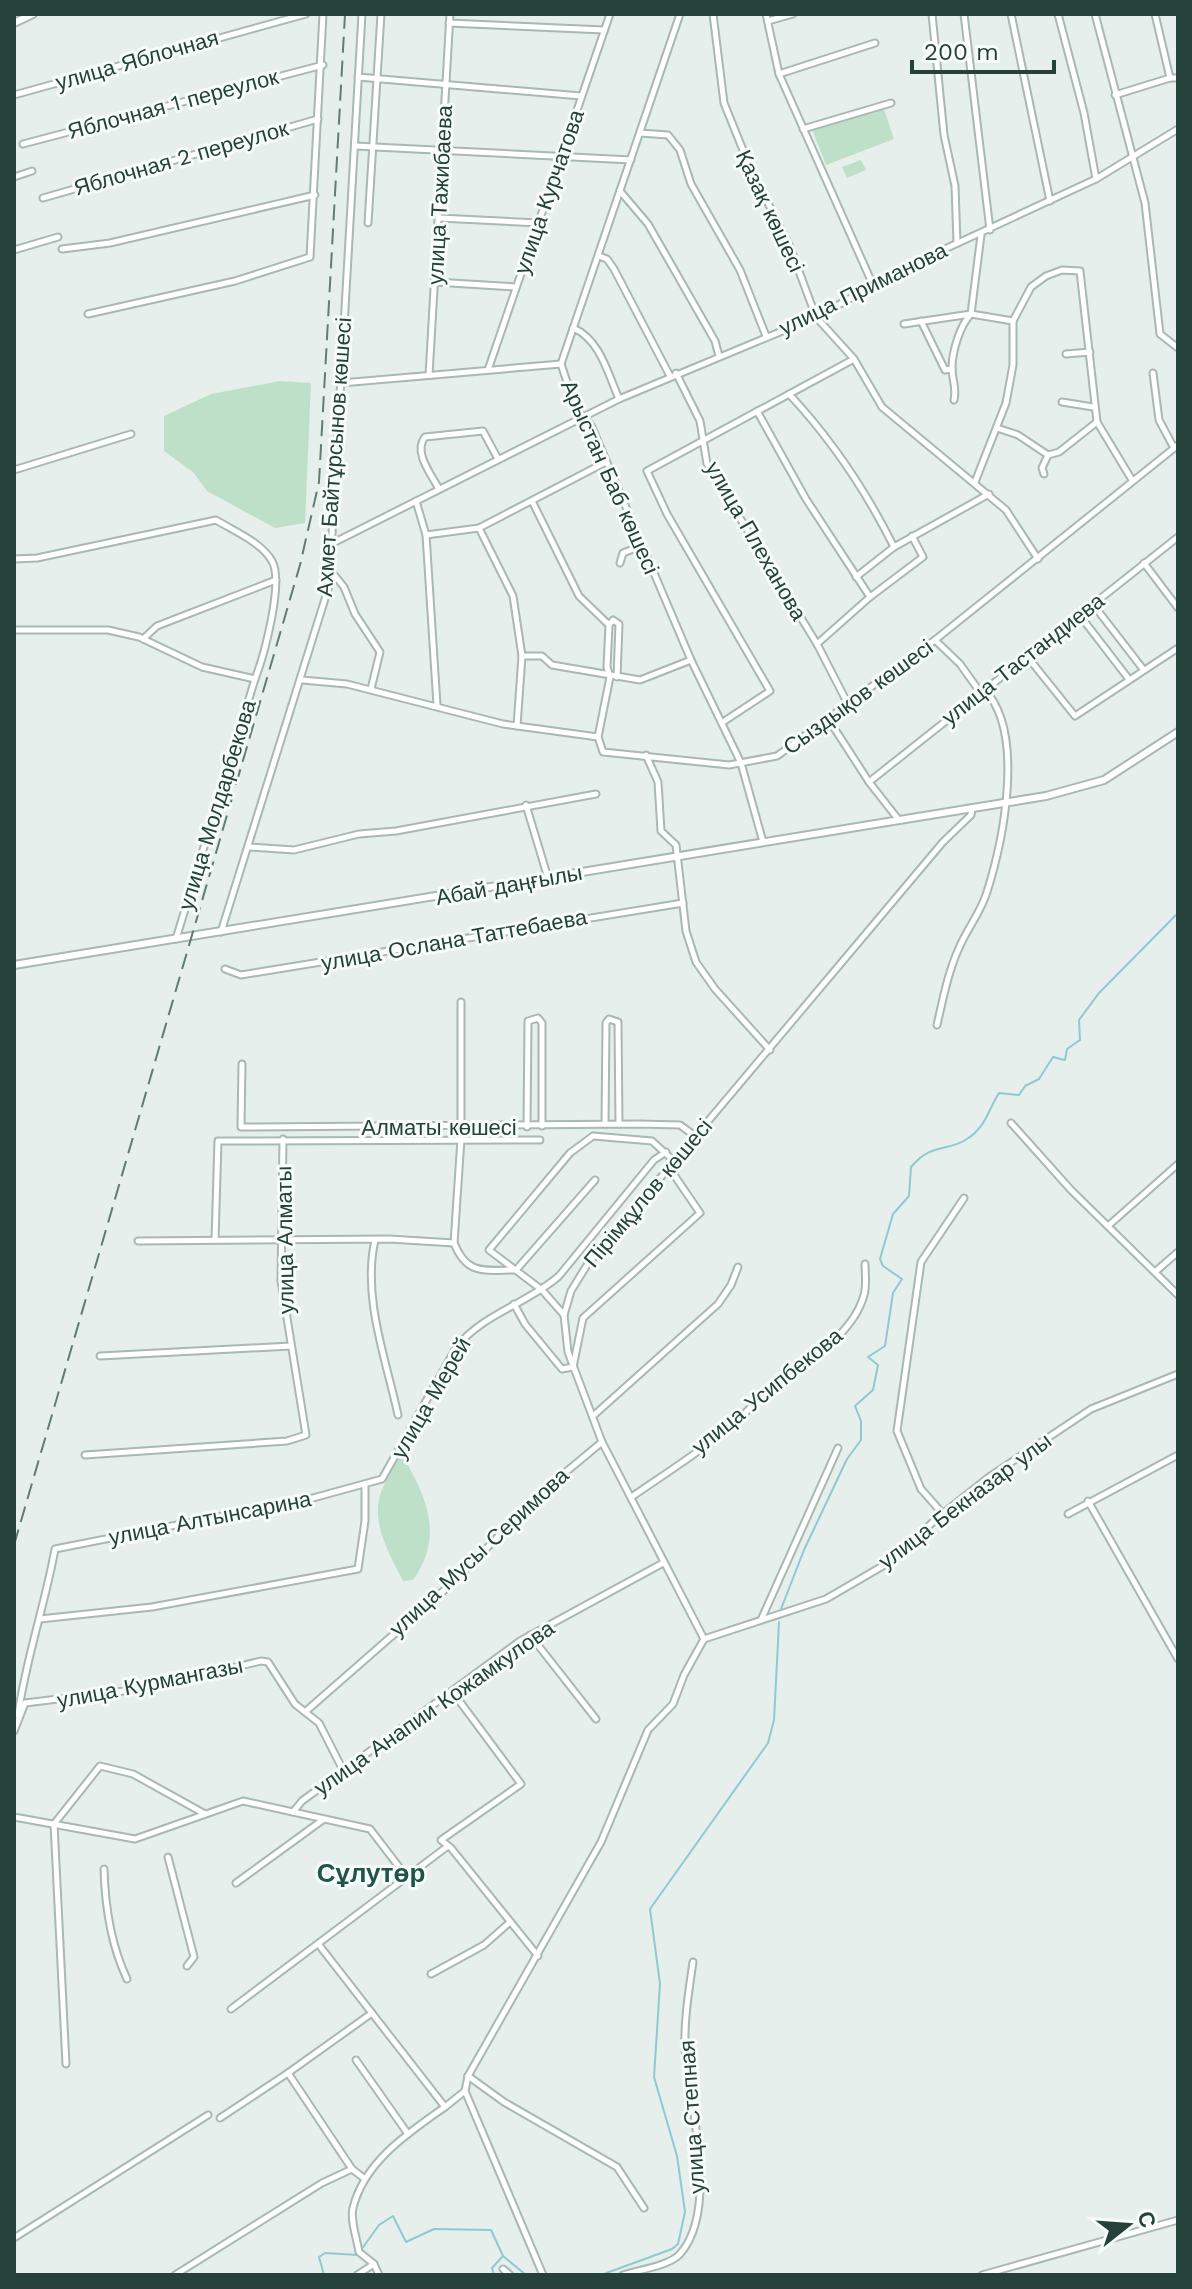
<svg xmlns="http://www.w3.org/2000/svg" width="1192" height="2289" font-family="'Work Sans',sans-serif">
<rect width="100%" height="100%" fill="#e6efeb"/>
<!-- green -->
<g fill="#bfe0c8">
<polygon points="884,109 894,139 826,165 812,129"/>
<polygon points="861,160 866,170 847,178 842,167"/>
<polygon points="280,381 311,383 305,523 275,528 207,491 193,472 164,451 164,416 211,394"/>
<path d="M401,1453c25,43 44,82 12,127l-10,1c-13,-26 -33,-59 -22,-89 5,-13 14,-26 20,-39z"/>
</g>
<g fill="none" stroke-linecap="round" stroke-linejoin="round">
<!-- stream -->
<g stroke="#8ec9d4" stroke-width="2">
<path d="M781,1609l23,-59 43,-91 14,-19v-19l-6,-15 18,-16 5,-25 -10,-8 17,-11 8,-53 9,-14 -19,-13 -3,-7 13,-45 16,-18 2,-29c21,-25 37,-15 56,-28 19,-12 21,-29 32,-46l20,2 6,-9 14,-7 14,-22 12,3 2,-11 13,-9 -1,-20 20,-27 79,-80"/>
<polyline points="361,2250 379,2225 393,2216 406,2242 434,2229 491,2230 503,2256 526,2275"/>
<polyline points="324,2275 319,2257 325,2253 358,2255"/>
<polyline points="494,2275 492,2268 502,2257"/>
<polyline points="601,2275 672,2249 678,2244 685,2212 677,2156 654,2077 660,1984 650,1909 768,1743 774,1720 779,1622"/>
</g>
<!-- minor casing -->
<g stroke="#a8b8b2" stroke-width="9">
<g id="minor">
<polyline points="680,14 561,364 576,409 591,425 691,660 741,763 763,842"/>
<polyline points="713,14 724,103 749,165 790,247 816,317 854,359 882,407 1006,510 1038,559"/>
<polyline points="766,14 779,74 873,285"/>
<polyline points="932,14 944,135 955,186 957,243"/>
<polyline points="964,14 990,230"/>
<polyline points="1011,14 1050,201"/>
<polyline points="1058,14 1084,113 1096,179"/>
<polyline points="1095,14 1145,203 1160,334 1178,348"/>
<polyline points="768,21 793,14"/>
<polyline points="449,23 604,30"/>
<polyline points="779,74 875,43"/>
<polyline points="358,77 581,96"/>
<polyline points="1170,78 1178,78"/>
<polyline points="14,95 306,14"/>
<polyline points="1115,95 1170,78 1155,14"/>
<polyline points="803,129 891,103"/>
<polyline points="640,133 668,135 680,150 691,184 740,270 766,336"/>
<polyline points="23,144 323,65"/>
<polyline points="355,146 631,160"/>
<polyline points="14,177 32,171"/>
<polyline points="620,191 648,224 715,341 719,356"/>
<polyline points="43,198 318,119"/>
<polyline points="439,218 538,223"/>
<polyline points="368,223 381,14"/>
<polyline points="62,249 110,243 315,195"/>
<polyline points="14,250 58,237"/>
<polyline points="599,256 607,259 614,269 670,376"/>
<polyline points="435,282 516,287"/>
<polyline points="88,314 235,281 310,257 323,14"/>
<polyline points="921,321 945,370 952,369"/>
<polyline points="904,324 971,314 1013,321"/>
<path d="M573,328c27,11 35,46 46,71"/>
<polyline points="1066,354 1090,352"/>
<polyline points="488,370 610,14"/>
<polyline points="676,373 700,421 707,464 817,644 849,706"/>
<polyline points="1153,373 1159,420 1174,448"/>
<polyline points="429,375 450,14"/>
<polyline points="341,383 561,364"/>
<path d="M789,394c44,47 76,95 105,153"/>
<path d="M954,400c3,-13 -2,-19 -2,-32 0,-16 8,-43 19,-54l10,-79"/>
<polyline points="1062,402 1093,407"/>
<polyline points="757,411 806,499 870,597"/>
<polyline points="997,428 1018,435 1048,455"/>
<polyline points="14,470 131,434"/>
<polyline points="1044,474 1042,468 1048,455 1059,452 1097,422"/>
<polyline points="975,482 1006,403 1013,365 1013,321 1031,287 1046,276 1062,270 1080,271 1097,422 1132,480"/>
<path d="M439,489c-8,-15 -26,-37 -14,-52l58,-6 15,28"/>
<polyline points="416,501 426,535 437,705"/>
<polyline points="532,501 579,596 609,625"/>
<polyline points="479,528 513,596 522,656 517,726"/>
<polyline points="426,535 479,528 604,463"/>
<polyline points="331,544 619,399 816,317 919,261 1096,179 1178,129"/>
<path d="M14,559l23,-1 179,-38c18,11 45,22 56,41 12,21 -8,95 -17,118"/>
<polyline points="620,563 623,553 641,546"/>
<polyline points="1144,563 1178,608"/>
<polyline points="331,571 344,587 355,614 380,652 371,689"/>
<polyline points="856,577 894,547 989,494"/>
<polyline points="1092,603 1143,669"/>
<polyline points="1078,613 1128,678"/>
<polyline points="14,630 108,630 139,637 202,667 255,679 176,939"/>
<polyline points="143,639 157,626 276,580"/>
<polyline points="935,640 960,664 980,692"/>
<polyline points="817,644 870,597 923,557 912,536"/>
<polyline points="1026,655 1075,716 1178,648"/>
<polyline points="522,656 542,656 552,665 640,680 691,660"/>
<polyline points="302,680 347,684 503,724 598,737 603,752 729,765 777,756 935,640 1178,445"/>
<polyline points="829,720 869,782 898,819"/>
<polyline points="723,722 770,691 667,514 647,471 854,359"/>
<polyline points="598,737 610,677 607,667 609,625 613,620 619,624 617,677"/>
<polyline points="646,755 658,782 661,831 676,845 686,931 696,962 715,989 770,1050"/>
<polyline points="869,782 1178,537"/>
<polyline points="526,805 548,878"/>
<polyline points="250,847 294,850 359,834 396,831 596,794"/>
<polyline points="221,932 329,586 362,14"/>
<polyline points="225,969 241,975 683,903"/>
<path d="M937,1025c6,-26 11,-53 22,-77 8,-19 22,-36 28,-56 16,-51 39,-160 -3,-203"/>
<polyline points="242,1064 241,1127 639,1124 680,1125 695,1136"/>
<polyline points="1011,1123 1071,1190 1178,1295"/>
<polyline points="605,1124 606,1023 609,1019 618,1022 619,1124"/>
<polyline points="527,1127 528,1021 538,1018 542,1023 542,1126"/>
<polyline points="1108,1226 1178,1164"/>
<polyline points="215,1240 218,1141 540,1140"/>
<path d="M375,1240c-13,57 11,119 23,175"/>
<polyline points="138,1241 389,1239 454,1243"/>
<polyline points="454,1243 461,1139 461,1002"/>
<path d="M454,1243c13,33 31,27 62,27l79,-90"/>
<polyline points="1155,1272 1178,1252"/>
<polyline points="514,1304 525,1324 562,1369 573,1367 583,1318 700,1213 670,1169"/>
<polyline points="564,1315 542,1290 489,1250 570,1153 593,1136 652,1141 675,1162"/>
<polyline points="100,1356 291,1346"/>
<polyline points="593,1416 718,1304 731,1285 738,1267"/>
<polyline points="85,1455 287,1441 306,1435 281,1281 283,1139"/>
<path d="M633,1496c31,-22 109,-70 126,-100 35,-27 93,-56 105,-101 3,-10 1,-22 1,-31"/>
<polyline points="1088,1501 1178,1659"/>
<polyline points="943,1514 921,1489 897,1431 921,1262 964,1198"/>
<polyline points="1068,1514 1178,1455"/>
<polyline points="40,1619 152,1607 358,1569 365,1521 365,1485"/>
<polyline points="761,1620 838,1448"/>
<polyline points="530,1635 596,1719"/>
<polyline points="704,1639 602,1442 568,1352 564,1315 571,1291 587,1265 943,842 971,815 972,808"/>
<polyline points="704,1639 826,1599 893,1560 936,1519 989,1477 1091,1409 1178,1374"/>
<polyline points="452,1691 521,1784 441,1840 451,1848 538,1956"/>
<polyline points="305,1712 319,1723 344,1772"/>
<path d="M18,1715c8,-57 27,-110 37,-166l258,-51 69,-19 74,-131c26,-34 71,-44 103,-72l95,-116 12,-8"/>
<polyline points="14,1731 25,1703 149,1688 261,1661 268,1662 295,1704 305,1712 457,1579 537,1496 602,1442"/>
<polyline points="293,1812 302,1801 520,1641 663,1563"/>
<polyline points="14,1817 135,1839 243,1801 370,1829 406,1876"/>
<polyline points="168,1857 194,1957 187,1966"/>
<path d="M104,1869c1,36 7,76 23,110"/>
<polyline points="236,1883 324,1819"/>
<polyline points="319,1945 445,2107 465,2091"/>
<polyline points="431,1974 484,1945 510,1922"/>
<polyline points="231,2009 448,1846"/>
<polyline points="356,2060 408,2134"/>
<polyline points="66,2064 54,1824 100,1766 133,1774 205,1814"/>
<polyline points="288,2073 372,2013"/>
<polyline points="468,2076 504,2102 617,2167 644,2208"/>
<polyline points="220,2118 288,2073 352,2169"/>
<polyline points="14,2238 208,2115"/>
<polyline points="374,2264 379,2275"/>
<polyline points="503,2269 510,2275"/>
<polyline points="175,2275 322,2183 352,2169 365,2179"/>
<path d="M357,2275l17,-11 -15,-12c-2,-13 -9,-32 -6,-44 11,-46 55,-75 92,-101"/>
<polyline points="543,2275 465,2091 468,2076 601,1842 648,1730 673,1704 684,1675 704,1639"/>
<path d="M623,2275c15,-5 46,-9 57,-21 40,-45 9,-151 5,-206 -1,-29 4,-58 8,-86"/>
<polyline points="982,2275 1178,2220"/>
</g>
</g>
<!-- tertiary casing -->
<g stroke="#a8b8b2" stroke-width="10">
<g id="tertiary">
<polyline points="14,23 33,14"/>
<polyline points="14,965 1046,796 1104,780 1178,732"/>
</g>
</g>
<!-- minor -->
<use href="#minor" stroke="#fff" stroke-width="5"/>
<!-- tertiary -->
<use href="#tertiary" stroke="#fff" stroke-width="6"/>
<!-- rail -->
<polyline stroke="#5f7d75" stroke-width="2" stroke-dasharray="16 8" stroke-linecap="butt" points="14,1545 300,565 319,482 345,14"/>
</g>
<g text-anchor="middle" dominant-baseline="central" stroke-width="6" stroke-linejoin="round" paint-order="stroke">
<!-- street labels -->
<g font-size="22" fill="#24423a" stroke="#f7fbf9">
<text transform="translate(137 60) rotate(-16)">улица Яблочная</text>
<text transform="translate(173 104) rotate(-15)">Яблочная 1 переулок</text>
<text transform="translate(181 158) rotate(-16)">Яблочная 2 переулок</text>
<text transform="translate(549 192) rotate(-71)">улица Курчатова</text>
<text transform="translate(440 195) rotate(-87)">улица Тажибаева</text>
<text transform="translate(770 211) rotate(65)">Қазақ көшесі</text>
<text transform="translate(863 289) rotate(-26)">улица Приманова</text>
<text transform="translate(334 457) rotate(-86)">Ахмет Байтұрсынов көшесі</text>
<text transform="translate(610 477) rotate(66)">Арыстан Баб көшесі</text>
<text transform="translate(756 541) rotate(60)">улица Плеханова</text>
<text transform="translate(1023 659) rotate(-38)">улица Тастандиева</text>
<text transform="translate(858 697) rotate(-36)">Сыздықов көшесі</text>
<text transform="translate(217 805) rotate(-73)">улица Молдарбекова</text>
<text transform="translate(509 885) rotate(-10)">Абай даңғылы</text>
<text transform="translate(454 940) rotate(-10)">улица Ослана Таттебаева</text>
<text x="439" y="1127">Алматы көшесі</text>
<text transform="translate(648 1193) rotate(-50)">Пірімқұлов көшесі</text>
<text transform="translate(285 1240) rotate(-91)">улица Алматы</text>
<text transform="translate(767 1391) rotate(-39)">улица Усипбекова</text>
<text transform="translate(431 1398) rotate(-60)">улица Мерей</text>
<text transform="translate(965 1501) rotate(-37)">улица Бекназар улы</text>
<text transform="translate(210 1518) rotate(-11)">улица Алтынсарина</text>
<text transform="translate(479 1552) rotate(-43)">улица Мусы Серимова</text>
<text transform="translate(150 1683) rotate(-11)">улица Курмангазы</text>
<text transform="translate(434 1708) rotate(-35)">улица Анапии Кожамкулова</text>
<text transform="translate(692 2117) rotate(-94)">улица Степная</text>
</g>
<!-- quarter labels -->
<g font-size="26" font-weight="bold" fill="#1f5548" stroke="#f7fbf9">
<text x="371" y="1873">Сұлутөр</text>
</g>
</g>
<!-- border -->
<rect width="1192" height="2289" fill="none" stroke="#24423a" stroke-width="32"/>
<!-- north arrow -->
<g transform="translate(1128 2225) rotate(73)" stroke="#f7fbf9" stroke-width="6" paint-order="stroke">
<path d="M0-6L14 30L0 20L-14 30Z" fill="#24423a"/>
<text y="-12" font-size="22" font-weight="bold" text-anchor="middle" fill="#24423a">С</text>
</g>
<!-- scale -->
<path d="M912 60v12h142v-12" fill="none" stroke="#24423a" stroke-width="4"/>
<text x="924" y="60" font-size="24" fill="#24423a" stroke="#f7fbf9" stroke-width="6" paint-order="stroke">200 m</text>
</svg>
